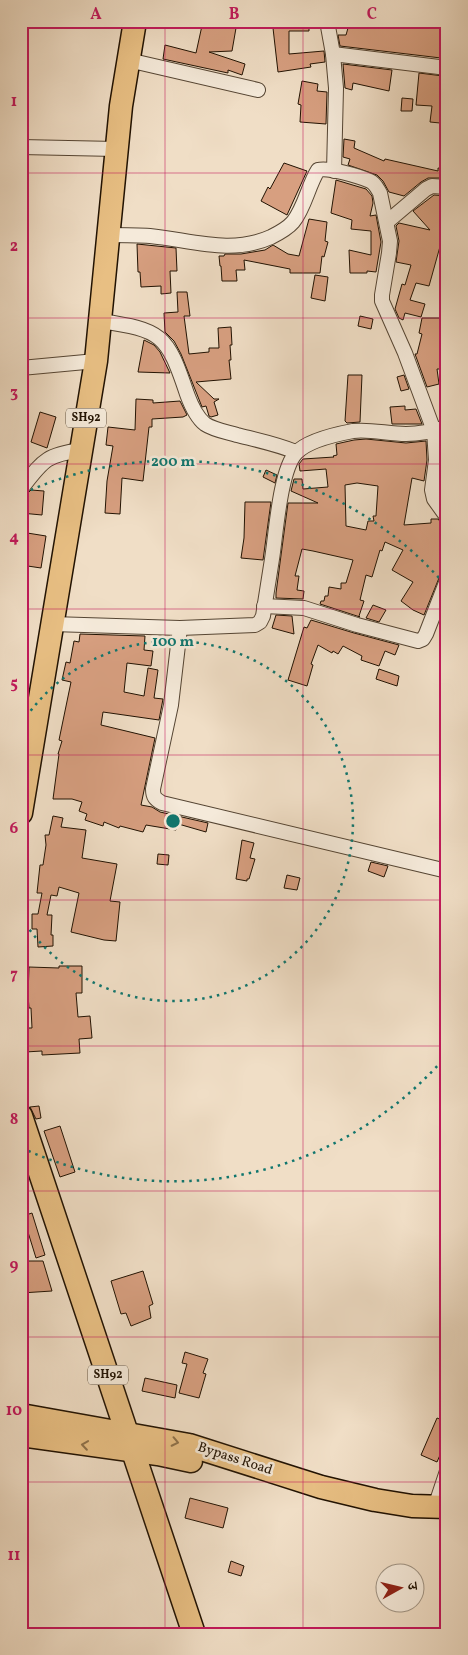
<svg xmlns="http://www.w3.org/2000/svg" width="468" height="1655" font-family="Vollkorn,'Noto Serif Devanagari',serif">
<rect width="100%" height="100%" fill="#f0dec6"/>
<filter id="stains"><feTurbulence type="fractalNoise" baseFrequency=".004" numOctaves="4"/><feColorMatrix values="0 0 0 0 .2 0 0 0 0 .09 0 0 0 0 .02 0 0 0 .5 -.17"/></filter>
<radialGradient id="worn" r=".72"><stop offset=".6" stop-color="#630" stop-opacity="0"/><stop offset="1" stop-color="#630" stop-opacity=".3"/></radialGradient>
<!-- building -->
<g fill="#d79f80" stroke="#211202" fill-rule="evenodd">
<polygon points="203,21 211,23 212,21 228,21 227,25 236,28 232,51 209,52 245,64 242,75 228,70 228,73 163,59 165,45 196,53"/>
<polygon points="275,21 309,21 309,31 289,31 289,54 324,51 325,62 310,64 311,67 278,72 273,28"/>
<polygon points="350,21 374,21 396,27 399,21 447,21 447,41 443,41 441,58 340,46 338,35 346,35"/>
<polygon points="343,64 392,70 389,91 353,83 352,90 345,88"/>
<polygon points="419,73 443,76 441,103 447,103 447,118 440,119 440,123 430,122 432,106 416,105"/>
<polygon points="302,81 318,84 317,91 327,92 326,124 300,122 301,105 298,104"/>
<polygon points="402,98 413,99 412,111 401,111"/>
<polygon points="344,139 355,141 354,148 384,161 385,159 438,171 438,168 447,169 447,178 428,178 421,182 404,196 389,192 383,181 377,175 348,165 350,159 343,157"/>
<polygon points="284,163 307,171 287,215 261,201 268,187 270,189"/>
<polygon points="336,180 366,189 372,196 373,203 370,216 376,215 381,242 376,272 367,271 367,273 350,273 349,250 371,255 371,231 351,229 352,220 331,213"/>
<polygon points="434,195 447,196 447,248 441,243 429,286 416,283 410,300 425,304 421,317 405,313 403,320 399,318 395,309 402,284 405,285 411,265 396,262 399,241 396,226 399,223 430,230 413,211"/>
<polygon points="309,219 327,222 325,241 328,242 324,257 322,256 320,273 290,273 290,269 244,260 245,270 236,270 237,281 222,281 221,266 220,266 219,256 224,256 225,254 241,254 265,250 273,245 288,254 299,256"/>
<polygon points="137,244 176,248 177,271 170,271 171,293 161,294 161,286 141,287 140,272 138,272"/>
<polygon points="315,275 328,277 325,301 311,298"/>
<polygon points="177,292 187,292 190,316 184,316 189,354 209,352 209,348 219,348 218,328 231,327 232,345 230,345 231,360 229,360 231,379 196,382 214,399 219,399 214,402 218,415 211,417 209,416 206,406 202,407 181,354 174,341 165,332 164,313 178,312"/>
<polygon points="360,316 373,319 371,329 358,326"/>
<polygon points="422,318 444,318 444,369 437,369 439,384 427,387 415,354 417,354 422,334 419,333"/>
<polygon points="144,340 154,345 160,352 170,373 138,372"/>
<polygon points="348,375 362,375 360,422 347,423 345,421"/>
<polygon points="404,375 409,389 401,391 397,377"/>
<polygon points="136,399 153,400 153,403 180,401 187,415 183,417 152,419 152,427 149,427 143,481 122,478 120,514 105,513 107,481 113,446 106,445 108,427 135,430"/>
<polygon points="405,406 405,410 416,409 422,424 392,424 390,407"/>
<polygon points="40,412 56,417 47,448 31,442"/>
<polygon points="443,437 447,437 447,485 442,484 445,460"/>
<path d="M366,439l40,4 20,-2 1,19 -3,21 -12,-3 -8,47 27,-2v-4h7l5,6 3,1 -5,47 -17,42 -11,-5 -12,-9 12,-19 -21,-12 11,-20 -18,-8 -3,9 -2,-1 -8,27 -6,-2 -6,25 4,1 -5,15 1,1 -40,-13 1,-3h3l1,-5h3l1,-9 12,2v-6h5l7,-23 -40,-9 -11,-2 -7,27h4l-2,14 7,1 -1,8 -27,-1v-5l12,-90h30l-27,-12 3,-12h8l1,10 25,-2 -2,-18 -26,2 -1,-7 4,-5 31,-2 -1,-1 4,-1 -1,-11 18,-4zM357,483l21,3 -2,30h-3l1,5h-6l-2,9 -20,-4 -1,-41z"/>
<polygon points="266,470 277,475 275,483 263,477"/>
<polygon points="31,490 44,491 42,515 21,513 21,500"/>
<polygon points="245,502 271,502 263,560 241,558 244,538"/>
<polygon points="21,532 46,536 41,568 21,565"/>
<polygon points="373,605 386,610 379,622 366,618"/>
<polygon points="276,615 292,616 294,634 272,628"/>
<polygon points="311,620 354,633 399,645 395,655 385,651 379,666 361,660 362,656 343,646 338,654 333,651 332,653 318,645 311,664 313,665 307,686 288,680 304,627 307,628"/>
<polygon points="80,634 145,636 144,650 153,651 151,666 127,663 124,692 144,696 148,668 158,670 154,698 163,699 159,720 103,712 101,725 155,738 141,805 152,807 160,812 208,823 206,832 175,823 176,830 146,825 143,832 120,826 119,828 104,822 103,826 85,820 87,814 79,811 82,802 72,799 53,799 59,754 58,754 62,741 59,740 71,682 62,680 66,662 70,663 74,641 79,642"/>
<polygon points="379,669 399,676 397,686 376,679"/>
<polygon points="53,816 63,818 61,827 86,830 82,858 117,864 110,901 120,902 116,941 104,940 71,932 79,893 59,887 57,896 51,895 47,915 52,915 51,935 53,935 53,946 38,947 37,929 32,929 32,914 38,914 42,893 37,893 40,865 43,865 46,845 45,835 49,835"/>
<polygon points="242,840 254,843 250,858 255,859 249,879 247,879 247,881 236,879"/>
<polygon points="158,854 169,855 168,865 157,864"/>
<polygon points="371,862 388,866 384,877 368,871"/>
<polygon points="287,875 300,878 297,890 284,888"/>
<polygon points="59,966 82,966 82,993 76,993 78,1017 90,1016 92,1038 79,1039 80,1053 42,1055 42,1051 25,1052 24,1028 32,1028 31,1008 29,1008 28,995 29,967 59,968"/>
<polygon points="39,1106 41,1118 36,1119 30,1107"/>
<polygon points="60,1126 75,1172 60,1177 44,1131"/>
<polygon points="32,1213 45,1255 36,1258 23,1216"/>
<polygon points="21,1261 43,1261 52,1291 21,1293"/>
<polygon points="143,1271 153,1304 149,1306 151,1318 131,1326 126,1313 121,1314 111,1281"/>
<polygon points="185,1352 208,1359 203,1373 206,1374 199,1398 179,1393 187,1364 182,1363"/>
<polygon points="145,1378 177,1385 175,1398 142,1391"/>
<polygon points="437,1418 447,1422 447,1439 437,1462 421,1455"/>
<polygon points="190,1498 228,1508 223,1528 185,1518"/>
<polygon points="231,1561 244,1566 241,1576 228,1572"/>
</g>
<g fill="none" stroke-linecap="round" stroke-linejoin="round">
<!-- street casing -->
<g stroke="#554533" stroke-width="16">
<g id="street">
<polyline points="327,21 333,54 336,88 334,171"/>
<polyline points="333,54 447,68"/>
<polyline points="128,60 258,90"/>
<polyline points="21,147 116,149"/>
<polyline points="387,222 426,189 432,186 447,187"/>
<path d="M108,235c14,0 29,0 42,1 41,4 81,19 121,1 8,-4 16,-8 22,-15 12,-15 15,-36 25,-52 10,-3 41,6 52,11 5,2 7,7 10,12l10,48 -1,12 -7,42v6l23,52 29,78 2,29 -4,30 2,9 13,18"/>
<path d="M100,321c62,9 67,13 87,73 4,11 9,23 18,30 9,6 22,8 32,11 20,5 40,9 59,17"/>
<polyline points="21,368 96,361"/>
<path d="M21,489c22,-28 24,-34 60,-39"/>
<polyline points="264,606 304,608 357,625 418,641 423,639 426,634 447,580"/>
<path d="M52,624l128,4 75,-3 5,-3 3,-6c3,-19 6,-38 9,-57 4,-25 8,-89 24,-106 11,-12 41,-19 57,-22 18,-2 35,3 53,3 13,0 28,-3 41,-7"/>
<path d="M180,628l-9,77 -18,84c0,8 2,10 9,14l285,68"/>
<polyline points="435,1507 447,1471"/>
</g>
</g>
<!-- primary casing -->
<g stroke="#211202" stroke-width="25">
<g id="primary">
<polyline points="21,813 96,361 121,106 135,21"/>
<polyline points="21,1116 194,1634"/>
<polyline points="21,1415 189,1445 321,1487 375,1500 412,1506 447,1507"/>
<polyline points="21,1435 158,1454 191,1461"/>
</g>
</g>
<!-- street -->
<use href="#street" stroke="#f5eada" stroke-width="14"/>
<!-- primary -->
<use href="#primary" stroke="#e8bf83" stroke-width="22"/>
</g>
<!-- one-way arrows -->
<defs><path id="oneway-chevron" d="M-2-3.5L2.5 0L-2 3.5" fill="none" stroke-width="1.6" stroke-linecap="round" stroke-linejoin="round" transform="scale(1.25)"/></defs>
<g stroke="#8e7149">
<use href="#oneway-chevron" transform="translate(175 1442) rotate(12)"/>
<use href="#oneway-chevron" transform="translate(85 1445) rotate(-172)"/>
</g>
<!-- grid -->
<path fill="none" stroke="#c2185b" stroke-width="1" stroke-opacity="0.55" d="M165,21v1613M303,21v1613M21,173h426M21,318h426M21,464h426M21,609h426M21,755h426M21,900h426M21,1046h426M21,1191h426M21,1337h426M21,1482h426"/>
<!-- distance rings -->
<g fill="none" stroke="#0f766e" stroke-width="2.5" stroke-dasharray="2.5 5">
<path d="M22 723A180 180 0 1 1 22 919"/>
<path d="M447 1055A360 360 0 0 1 24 1149M24 493A360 360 0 0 1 447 587"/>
</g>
<g text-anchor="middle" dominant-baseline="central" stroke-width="5" stroke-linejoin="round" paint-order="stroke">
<!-- shield labels -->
<g fill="#f5eada" stroke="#615343" stroke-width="1">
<rect x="66" y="408.5" width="40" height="19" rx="4"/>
<rect x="88" y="1365.5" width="40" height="19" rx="4"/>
</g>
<g font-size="12" font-weight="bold" fill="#211202">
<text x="86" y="418">SH92</text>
<text x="108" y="1375">SH92</text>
</g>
<!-- street labels -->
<g font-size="14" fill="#211202" stroke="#f5eada">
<text transform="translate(235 1459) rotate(18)">Bypass Road</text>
</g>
</g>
<circle cx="173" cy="821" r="8" fill="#0f766e" stroke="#f5eada" stroke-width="2.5"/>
<g font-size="15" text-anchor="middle" font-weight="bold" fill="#0f766e" stroke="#f5eada" stroke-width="5" stroke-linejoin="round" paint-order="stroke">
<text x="173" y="466">200 m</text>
<text x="173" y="646">100 m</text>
</g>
<!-- margin -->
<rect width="468" height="1655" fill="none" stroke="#f0dec6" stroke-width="55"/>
<!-- north arrow -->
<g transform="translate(400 1588) rotate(82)"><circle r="24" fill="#f5eada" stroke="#a09484"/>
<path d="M0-4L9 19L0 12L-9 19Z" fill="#8f2418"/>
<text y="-8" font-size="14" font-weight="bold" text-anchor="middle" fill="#211202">उ</text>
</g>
<rect x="28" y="28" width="412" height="1600" fill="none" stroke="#c2185b" stroke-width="2"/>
<g font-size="16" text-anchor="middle" font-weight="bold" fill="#c2185b">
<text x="96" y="19">A</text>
<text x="234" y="19">B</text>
<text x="372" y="19">C</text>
<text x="14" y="106">1</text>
<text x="14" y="251">2</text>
<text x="14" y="397">3</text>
<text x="14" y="542">4</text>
<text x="14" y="688">5</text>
<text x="14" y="833">6</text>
<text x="14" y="979">7</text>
<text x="14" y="1124">8</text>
<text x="14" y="1270">9</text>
<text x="14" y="1415">10</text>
<text x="14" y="1560">11</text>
</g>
<rect width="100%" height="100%" filter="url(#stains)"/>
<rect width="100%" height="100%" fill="url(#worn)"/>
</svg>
